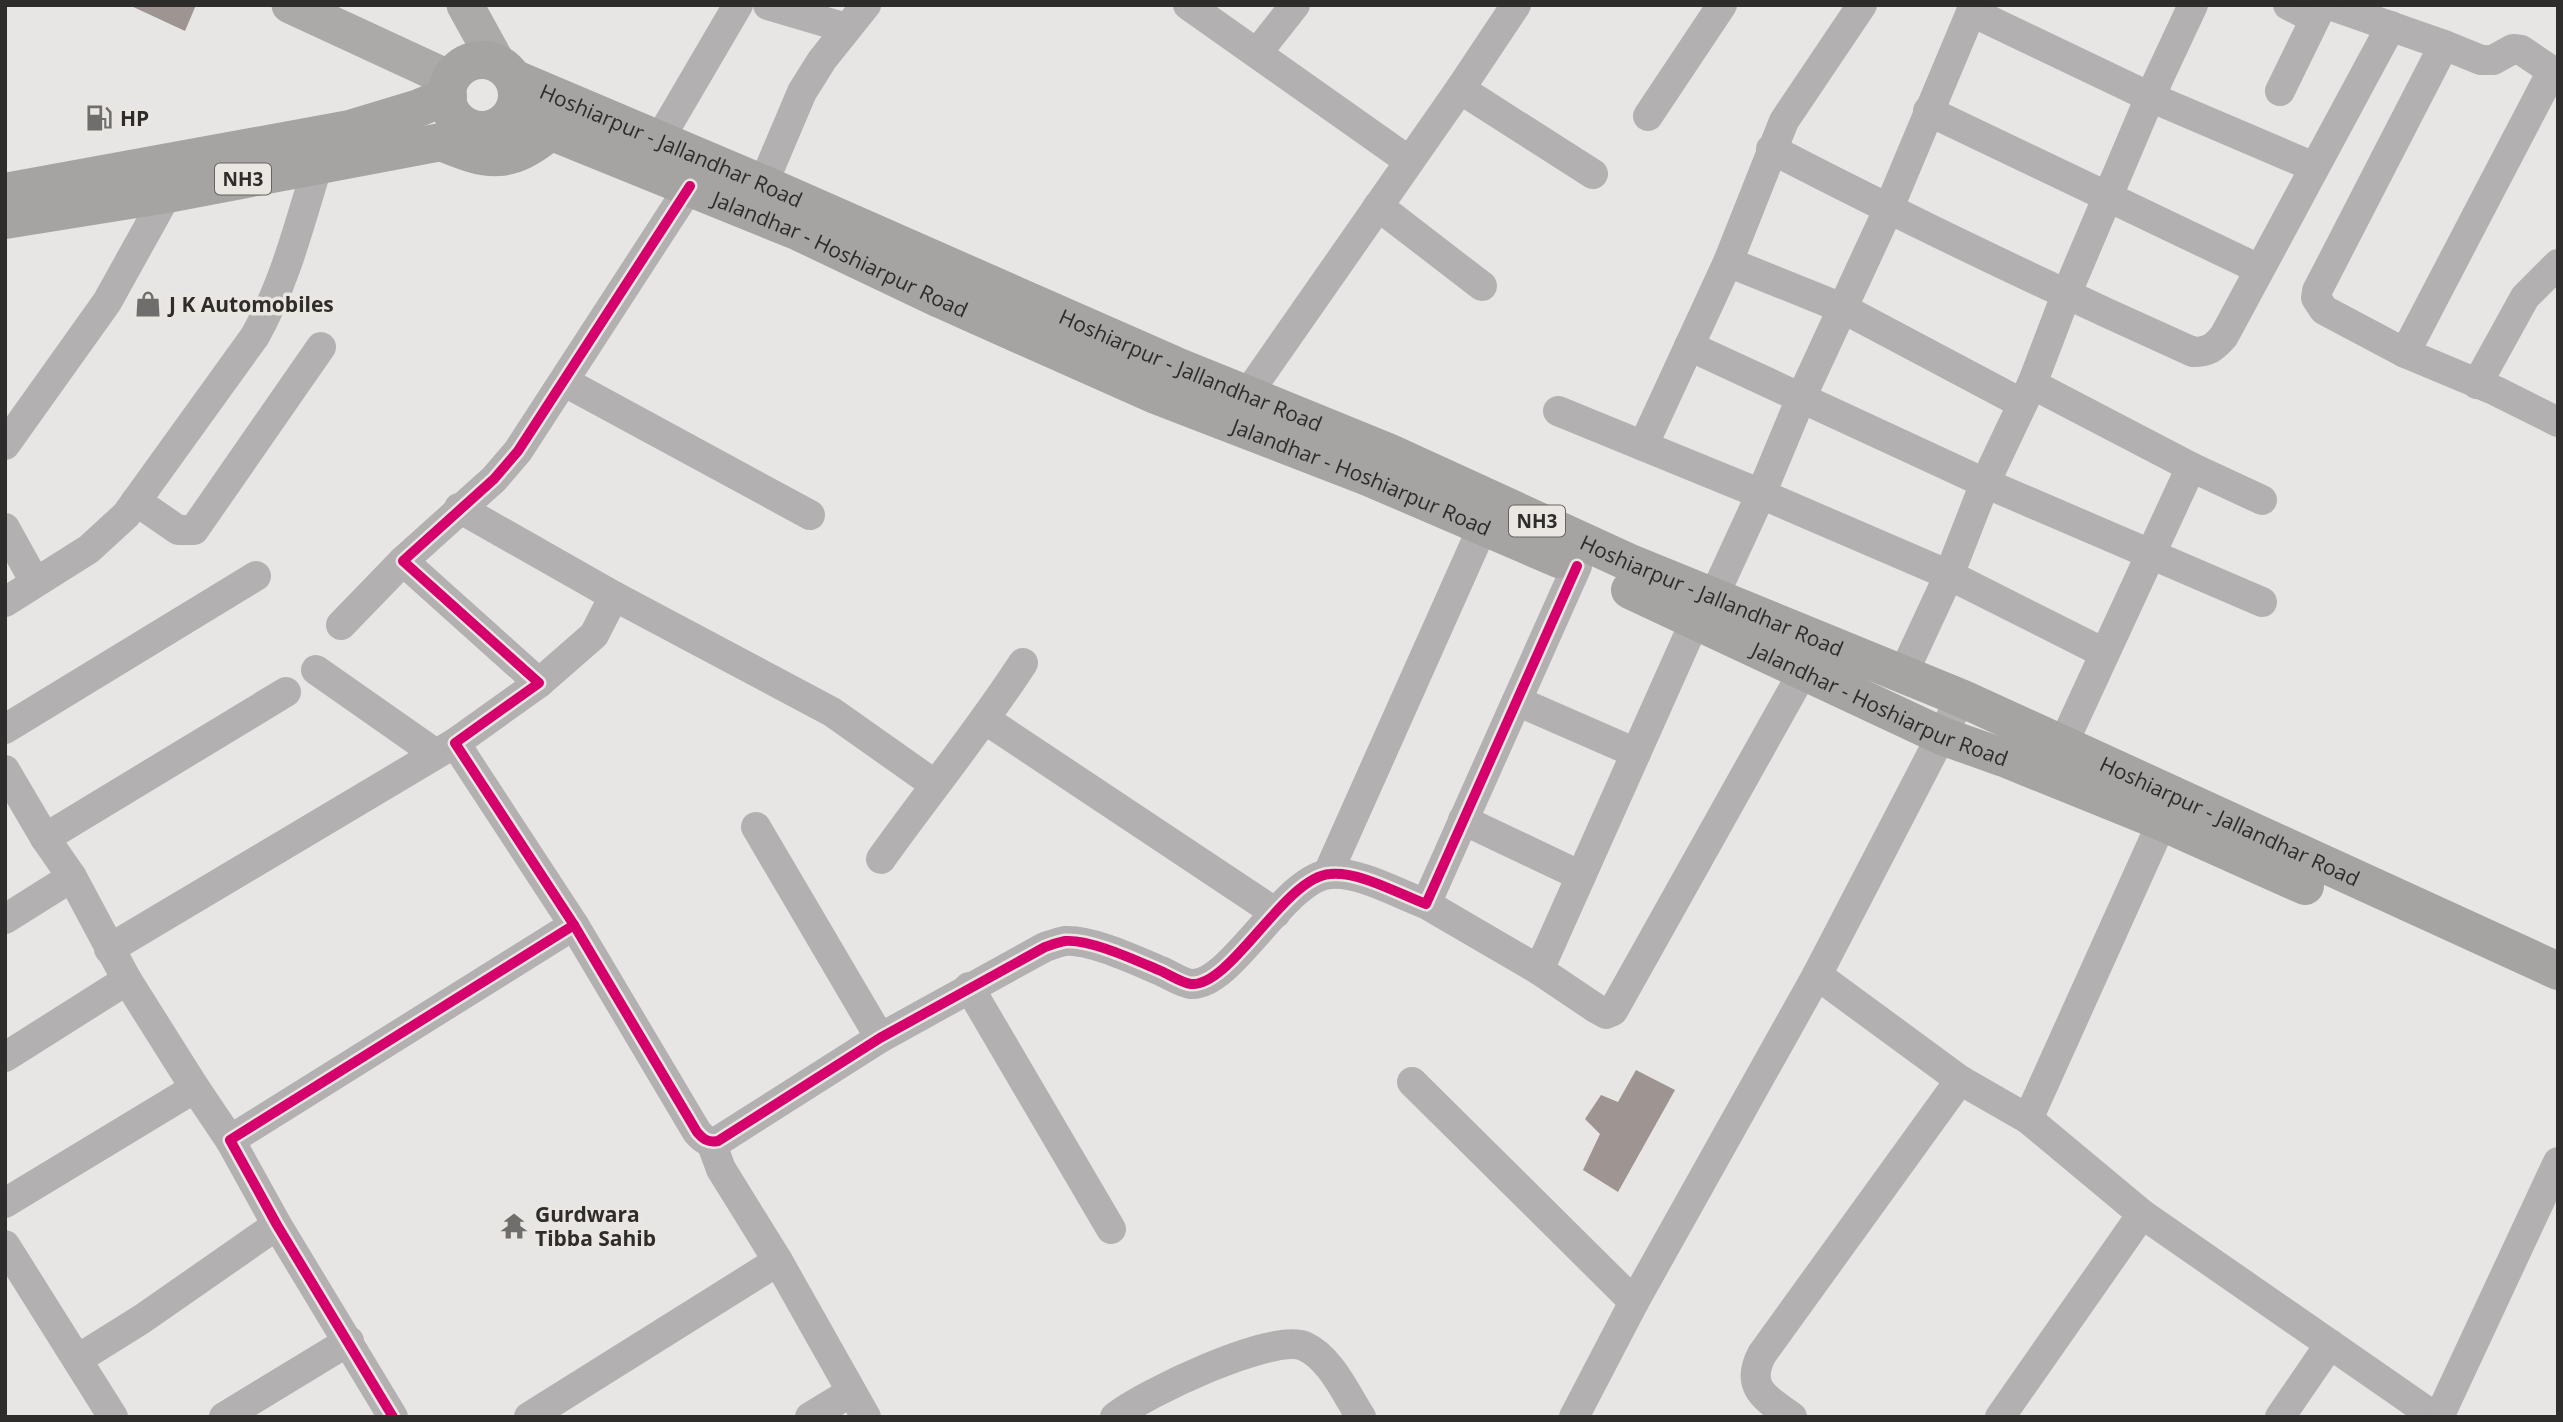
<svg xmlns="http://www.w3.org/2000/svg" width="2563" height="1422" font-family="'Open Sans',sans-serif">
<rect width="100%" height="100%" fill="#e8e6e4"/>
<!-- building -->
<g fill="#9e9492">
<polygon points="129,5 196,5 185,31"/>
<polygon points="1636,1070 1675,1090 1618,1192 1583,1170 1600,1134 1585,1119 1601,1095 1618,1102"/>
</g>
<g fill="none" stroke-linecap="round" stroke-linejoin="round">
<!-- minor -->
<g stroke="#b2b0b0" stroke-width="30">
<polyline points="768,5 846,28"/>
<polyline points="1188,5 1409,161"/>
<polyline points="2288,5 2313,18"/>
<polyline points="2330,5 2444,45 2317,291 2316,298 2324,310 2405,353 2496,391 2558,422"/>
<polyline points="1972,12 2150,97 2314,167"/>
<polyline points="2444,45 2481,60 2493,60 2513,49 2521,50 2555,73"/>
<polyline points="1257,53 1295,5"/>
<polyline points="1460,89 1593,174"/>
<polyline points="2280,91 2322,5"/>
<polyline points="1928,111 2259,269"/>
<polyline points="1648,116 1722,5"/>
<polyline points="659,140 738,5"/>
<path d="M1771,149c139,72 279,139 422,203 15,0 21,-4 31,-16l167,-310"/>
<polyline points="763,184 802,92 822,60 866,5"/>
<polyline points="1378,206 1482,286"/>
<polyline points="1728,262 1842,308 2021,403"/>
<polyline points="1689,346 1985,483 2262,602"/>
<polyline points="2405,353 2548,79 2558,73"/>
<polyline points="565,382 810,515"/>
<polyline points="2032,384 2191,467 2262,500"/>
<polyline points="2477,384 2525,297 2558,264"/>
<polyline points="1246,396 1460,89 1516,5"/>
<polyline points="1558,411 1761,494 1949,575 2104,653"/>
<polyline points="5,445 107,302 167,194"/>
<polyline points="1643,446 1728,262 1784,121 1862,5"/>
<polyline points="136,501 178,530 194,530 321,347"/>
<polyline points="459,508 614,596 832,712 934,784"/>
<polyline points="5,528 35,582"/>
<polyline points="1713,598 1761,494 1801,398 1888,210 1974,5"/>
<path d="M5,602l84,-53 37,-34 129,-179c30,-53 45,-114 63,-172"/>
<polyline points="341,625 403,561"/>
<polyline points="316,670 436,754"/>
<polyline points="1903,674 1949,575 1985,483 2032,384 2066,295 2150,97 2193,5"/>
<polyline points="539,683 594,635 614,596"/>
<polyline points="1517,701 1636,753"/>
<polyline points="986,720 1276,913"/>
<polyline points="5,729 256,576"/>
<polyline points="2063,744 2191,467"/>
<polyline points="5,770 45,838 72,877 127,980 195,1088 230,1140"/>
<polyline points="1463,820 1581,876"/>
<polyline points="756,827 880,1038"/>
<polyline points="45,838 286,692"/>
<path d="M881,859c47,-66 98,-128 142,-196"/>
<polyline points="1328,873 1492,506"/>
<polyline points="1426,904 1539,970 1597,1009 1606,1014 1613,1011 1804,670"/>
<polyline points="5,919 72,877"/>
<path d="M574,925l123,207c6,7 11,11 21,9l162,-103 165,-91c6,-2 14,-5 20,-6 26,-2 72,20 96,30 9,4 21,12 30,13 40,3 94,-107 139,-110 29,-3 69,20 96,30l151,-338"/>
<polyline points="109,949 455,743"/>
<polyline points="1539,970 1695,621"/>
<polyline points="1817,975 1960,1080 2028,1119 2142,1214 2435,1417"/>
<polyline points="969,987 1111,1229"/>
<polyline points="5,1057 127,980"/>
<polyline points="1412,1082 1634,1302"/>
<polyline points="2028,1119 2162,822"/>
<polyline points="711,1142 721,1169 778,1261 866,1417"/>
<polyline points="5,1203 195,1088"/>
<polyline points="5,1245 113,1417"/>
<polyline points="78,1359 142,1319 277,1225"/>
<polyline points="224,1417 349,1341"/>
<polyline points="393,1417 277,1225 230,1140 574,925 455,743 539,683 403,561 494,479 518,451 690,186"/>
<polyline points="529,1417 778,1261"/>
<polyline points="810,1417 851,1392"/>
<path d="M1115,1417c28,-23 156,-84 189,-71 27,12 42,48 57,71"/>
<polyline points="1574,1417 1634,1302 1817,975 1961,698"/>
<path d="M1792,1417c-25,-18 -48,-29 -30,-63l198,-274"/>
<polyline points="2000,1417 2142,1214"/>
<polyline points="2280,1417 2330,1344"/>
<polyline points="2439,1417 2558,1162"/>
</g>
<!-- major -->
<g stroke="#abaaa8" stroke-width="37">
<polyline points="290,5 450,79"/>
<polyline points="465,5 497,63"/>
</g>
<!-- highway -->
<g stroke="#a5a4a3" stroke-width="38">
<circle cx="482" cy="95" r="35"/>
<path id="s1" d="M513,78l250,106 411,181 214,87 240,110 333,136 597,273"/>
<path id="s2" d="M508,119l49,15 242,98 143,68 211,94 215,83 191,82"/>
<path d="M441,142c48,20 68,24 110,-11"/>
<polyline points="5,192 350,129 416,109 448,96"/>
<polyline points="5,220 167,194 441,142 478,130"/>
<path id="s3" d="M1630,590l312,146 62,22 158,64 143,64"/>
</g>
<!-- cycleway casing -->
<g stroke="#eae6e2" stroke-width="15">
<g id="cycleway">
<path d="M574,925l123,207c6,7 11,11 21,9l162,-103 165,-91c6,-2 14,-5 20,-6 26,-2 72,20 96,30 9,4 21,12 30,13 40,3 94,-107 139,-110 29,-3 69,20 96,30l151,-338"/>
<polyline points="393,1417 277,1225 230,1140 574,925 455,743 539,683 403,561 494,479 518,451 690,186"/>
</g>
</g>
<!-- cycleway -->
<use href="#cycleway" stroke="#d6006c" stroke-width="10"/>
</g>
<!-- icons -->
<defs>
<g id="fuel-bare" transform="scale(2.1)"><path d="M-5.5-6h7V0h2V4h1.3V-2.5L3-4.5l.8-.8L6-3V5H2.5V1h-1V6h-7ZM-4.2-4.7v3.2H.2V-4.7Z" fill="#6f6e6c" stroke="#eae6e2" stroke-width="2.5" paint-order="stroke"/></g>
<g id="shop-bare" transform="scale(2.1)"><path d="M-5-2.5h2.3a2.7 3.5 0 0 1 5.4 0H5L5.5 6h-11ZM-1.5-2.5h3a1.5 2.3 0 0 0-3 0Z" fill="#6f6e6c" stroke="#eae6e2" stroke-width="2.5" paint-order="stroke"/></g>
<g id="temple-bare" transform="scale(2.1)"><path d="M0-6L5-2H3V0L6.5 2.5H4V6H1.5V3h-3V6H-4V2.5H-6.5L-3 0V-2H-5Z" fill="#6f6e6c" stroke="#eae6e2" stroke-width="2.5" paint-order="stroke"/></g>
</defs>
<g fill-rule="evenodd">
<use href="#fuel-bare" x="99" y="118"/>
<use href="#shop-bare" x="148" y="304"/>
<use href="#temple-bare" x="514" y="1226"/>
</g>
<g text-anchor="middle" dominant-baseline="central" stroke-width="7" stroke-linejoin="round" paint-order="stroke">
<!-- shield labels -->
<g fill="#eae6e2" stroke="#666462" stroke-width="2">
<rect x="215" y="163.5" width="56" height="31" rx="5"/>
<rect x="1509" y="505.5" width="56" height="31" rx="5"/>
</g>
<g font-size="19" font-weight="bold" fill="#2e2d2b">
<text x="243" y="179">NH3</text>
<text x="1537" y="521">NH3</text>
</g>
<!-- poi labels -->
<g font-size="21" font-weight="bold" fill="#2e2d2b" stroke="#eae6e2" text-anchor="start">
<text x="120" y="118">HP</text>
<text x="169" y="304">J K Automobiles</text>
<text x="535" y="1214">Gurdwara<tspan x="535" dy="24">Tibba Sahib</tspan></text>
</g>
<!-- street labels -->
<g font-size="21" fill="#2e2d2b" stroke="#eae6e2">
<text stroke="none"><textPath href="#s1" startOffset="172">Hoshiarpur - Jallandhar Road</textPath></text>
<text stroke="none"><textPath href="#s2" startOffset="359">Jalandhar - Hoshiarpur Road</textPath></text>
<text stroke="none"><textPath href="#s1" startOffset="738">Hoshiarpur - Jallandhar Road</textPath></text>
<text stroke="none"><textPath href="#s2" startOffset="926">Jalandhar - Hoshiarpur Road</textPath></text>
<text stroke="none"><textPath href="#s1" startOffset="1306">Hoshiarpur - Jallandhar Road</textPath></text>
<text stroke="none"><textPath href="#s3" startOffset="275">Jalandhar - Hoshiarpur Road</textPath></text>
<text stroke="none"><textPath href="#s1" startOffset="1871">Hoshiarpur - Jallandhar Road</textPath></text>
</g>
</g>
<!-- border -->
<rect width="2563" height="1422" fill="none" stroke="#2e2d2b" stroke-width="14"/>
</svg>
